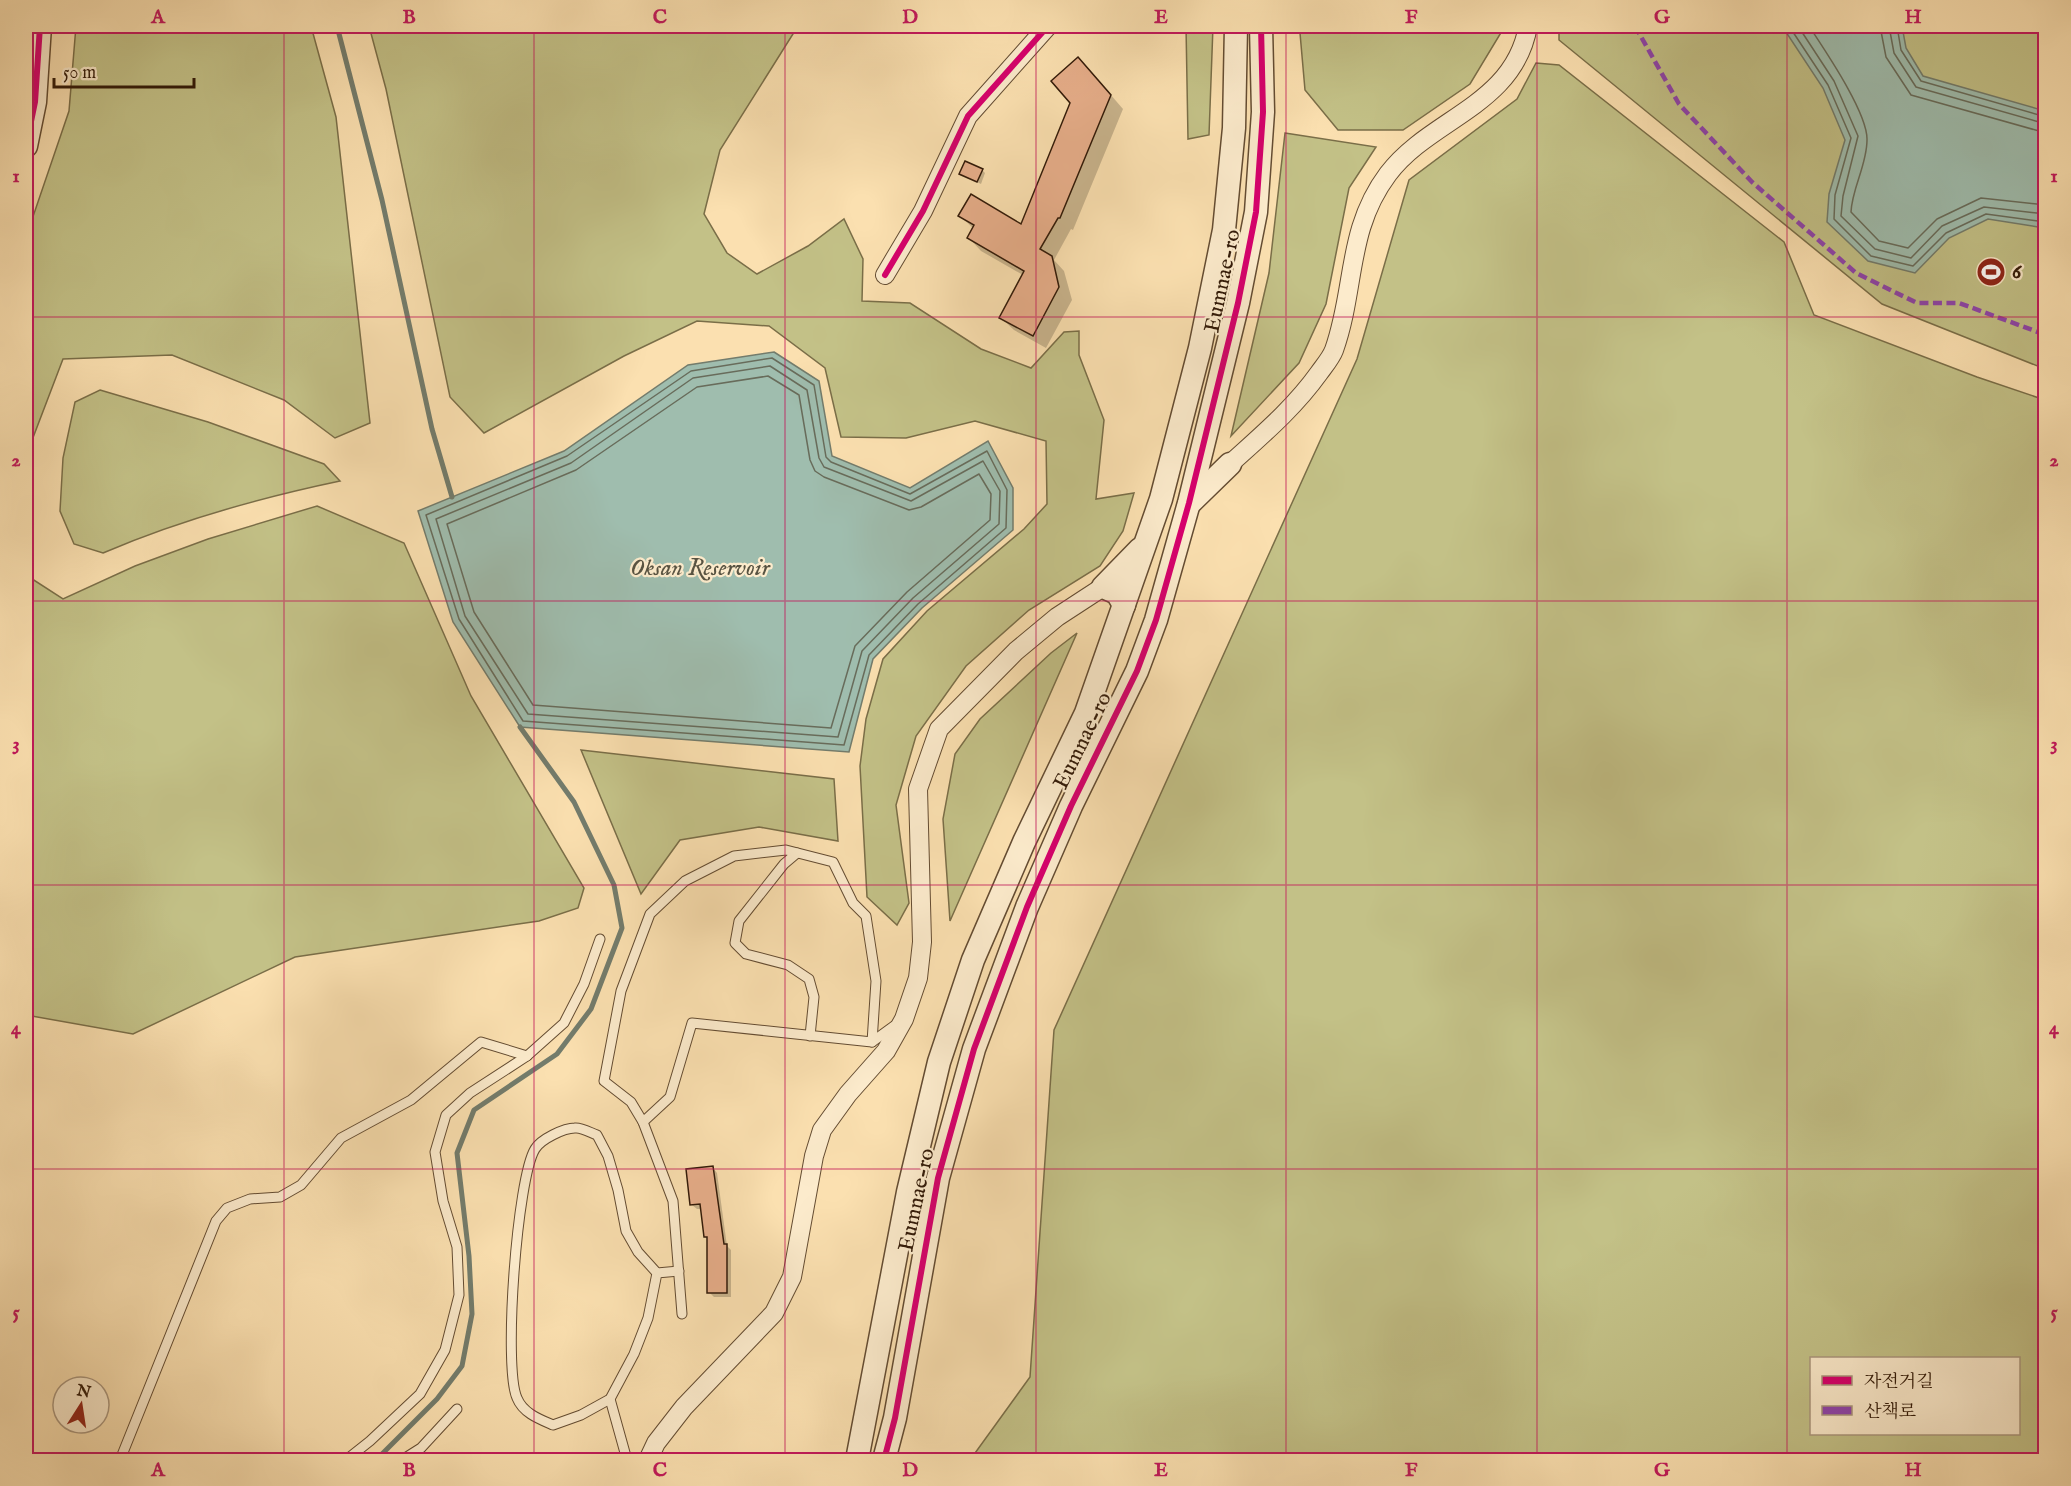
<svg xmlns="http://www.w3.org/2000/svg" width="2071" height="1486" font-family="'IM FELL English','Noto Serif KR',serif">
<rect width="100%" height="100%" fill="#fbe0b0"/>
<filter id="stains"><feTurbulence type="fractalNoise" baseFrequency=".00333" numOctaves="4"/><feColorMatrix values="0 0 0 0 .2 0 0 0 0 .09 0 0 0 0 .02 0 0 0 .5 -.17"/></filter>
<radialGradient id="worn" r=".72"><stop offset=".6" stop-color="#630" stop-opacity="0"/><stop offset="1" stop-color="#630" stop-opacity=".3"/></radialGradient>
<!-- green -->
<g fill="#c3c187" stroke="#7a6e48" stroke-width="1.5" fill-rule="evenodd">
<polygon points="76,26 311,26 336,117 370,423 335,438 284,400 172,355 63,359 26,456 26,237 69,111"/>
<polygon points="369,26 798,26 720,150 704,214 727,253 757,274 808,246 844,219 863,259 862,301 910,303 981,349 1031,368 1064,332 1079,331 1079,355 1104,420 1096,499 1134,493 1123,531 1100,566 1029,610 966,666 916,736 896,805 909,903 897,925 867,897 860,766 866,719 883,659 927,611 1024,529 1047,504 1046,441 975,421 906,438 841,437 825,368 769,326 697,321 624,356 484,433 450,397 386,89"/>
<polygon points="1186,26 1213,26 1209,135 1188,139"/>
<polygon points="1305,26 1505,26 1470,84 1403,130 1338,130 1305,90 1300,33"/>
<polygon points="1559,26 2045,26 2045,369 1882,304 1559,40"/>
<path d="M1536,63l23,2 225,177 30,73 163,62 68,23v1060h-1075l60,-83 24,-347 303,-671 52,-179 108,-81zM1812,1358h206v76h-206z"/>
<polygon points="1285,133 1376,147 1349,188 1326,304 1299,363 1231,436 1269,273"/>
<path d="M100,390l108,32 116,42 16,17c-81,17 -160,39 -237,72l-29,-9 -14,-33 3,-53 12,-56z"/>
<polygon points="317,506 404,543 471,696 584,888 578,908 539,921 295,957 133,1034 26,1015 26,575 63,599 135,566 208,539"/>
<polygon points="1077,633 950,921 943,819 955,754 980,719 1051,653"/>
<polygon points="581,750 834,779 838,841 759,827 680,840 641,894"/>
</g>
<!-- water -->
<g fill="#9fbdae" stroke="#737c6c" stroke-width="1.5">
<polygon points="1782,26 1902,26 1906,48 1923,76 2045,111 2045,228 1988,219 1949,238 1915,273 1868,261 1827,222 1829,194 1845,140 1823,88"/>
<polygon points="774,352 819,381 832,456 910,488 988,441 1013,488 1013,530 922,608 873,659 849,752 520,727 453,622 418,511 564,451 688,365"/>
</g>
<!-- shadow -->
<g fill="#0003">
<polygon points="1091,72 1123,109 1073,230 1071,229 1054,260 1064,271 1072,300 1046,348 1014,330 1001,318 1023,275 981,251 969,238 974,229 960,216 1022,226"/>
<polygon points="982,170 985,173 981,184 961,174"/>
<polygon points="713,1168 717,1173 727,1246 731,1250 731,1297 714,1297 709,1292 708,1239 706,1236 702,1209 697,1209 692,1205"/>
</g>
<g fill="none" stroke-linecap="round" stroke-linejoin="round">
<!-- shore -->
<g stroke="#686c5b" stroke-width="1.5">
<polyline points="1789,26 1828,85 1851,138 1835,195 1834,219 1871,256 1913,266 1946,233 1986,214 2046,222"/>
<polyline points="1798,26 1834,81 1858,136 1843,196 1841,216 1875,249 1911,258 1942,226 1984,207 2046,214"/>
<path d="M1809,26c15,23 59,87 58,114 0,25 -15,48 -16,72l28,29 29,7 29,-29 44,-21 65,7"/>
<polyline points="1880,26 1886,57 1911,95 2046,133"/>
<polyline points="1889,26 1894,53 1916,87 2046,124"/>
<polyline points="1897,26 1901,50 1921,81 2046,117"/>
<polygon points="772,358 814,385 826,457 831,462 910,494 987,451 1007,490 1006,528 918,604 869,655 844,745 523,721 459,619 426,515 567,456 691,371"/>
<polygon points="770,366 807,390 819,458 824,467 911,501 983,461 1000,491 999,524 913,598 862,651 838,737 528,714 465,616 436,519 571,463 693,378"/>
<polygon points="768,376 799,395 810,460 815,471 824,477 909,510 921,507 979,474 991,494 990,520 907,592 855,646 831,728 533,705 474,612 447,524 576,470 697,387"/>
</g>
<!-- stream -->
<g stroke="#737c6c" stroke-width="5">
<polyline points="337,26 382,200 432,429 452,497"/>
<polyline points="376,1460 437,1399 462,1366 472,1314 469,1256 457,1153 474,1110 557,1054 591,1009 622,928 614,885 574,802 520,727"/>
</g>
</g>
<!-- building -->
<g fill="#e7ae8a" stroke="#321a08" stroke-width="1.5">
<polygon points="1078,57 1111,95 1060,218 1058,218 1040,249 1052,256 1059,287 1033,336 999,318 1024,271 967,238 974,225 958,216 971,194 1021,224 1070,103 1051,81"/>
<polygon points="965,161 983,169 977,182 959,174"/>
<polygon points="713,1166 724,1244 727,1244 727,1293 707,1293 707,1237 704,1237 700,1204 690,1205 686,1169"/>
</g>
<g fill="none" stroke-linecap="round" stroke-linejoin="round">
<!-- service casing -->
<g stroke="#644c32" stroke-width="11">
<g id="service">
<polyline points="797,853 784,864 739,921 735,943 746,954 788,965 809,979 814,997 810,1036"/>
<polyline points="643,1122 670,1097 692,1023 872,1042 894,1026"/>
<path d="M657,1273l-9,45 -14,36 -24,45 -29,16 -28,10c-14,-6 -30,-12 -36,-27 -14,-31 0,-220 18,-249 6,-10 29,-21 40,-21 6,-1 16,5 22,7l11,21 10,34 8,41 12,21 19,21 22,-2"/>
<polyline points="682,1314 673,1201 643,1122 631,1102 604,1081 621,991 650,914 685,881 734,856 786,850 833,862 853,903 866,916 876,981 872,1042"/>
<polyline points="610,1399 627,1460"/>
<polyline points="120,1460 216,1221 227,1208 250,1199 280,1197 301,1185 341,1138 411,1100 481,1042 527,1056"/>
<polyline points="346,1460 370,1441 420,1394 445,1350 459,1295 457,1247 443,1201 435,1152 446,1115 470,1093 527,1056 564,1023 584,984 600,939"/>
<polyline points="402,1460 421,1448 457,1409"/>
</g>
</g>
<!-- minor casing -->
<g stroke="#644c32" stroke-width="20">
<g id="minor">
<polyline points="885,275 923,211 968,116 1048,26"/>
<path d="M1230,464c32,-29 64,-56 89,-91 5,-7 12,-15 15,-23 22,-62 12,-120 54,-176 42,-56 126,-68 140,-148"/>
<polyline points="648,1460 656,1443 684,1407 774,1313 792,1277 814,1156 822,1130 848,1094 886,1051 904,1019 918,978 922,942 918,789 939,729 1016,651 1057,617 1103,587"/>
</g>
</g>
<!-- tertiary casing -->
<g stroke="#644c32" stroke-width="25">
<g id="tertiary">
<polyline points="26,146 35,102 40,26"/>
<polyline points="1191,502 1230,464"/>
<polyline points="1124,605 1117,593 1103,587 1140,549"/>
<polyline points="857,1460 908,1192 939,1062 973,960 1024,842 1086,713 1161,499 1200,348 1224,230 1234,128 1236,26"/>
<polyline points="884,1460 895,1418 938,1178 974,1049 1027,907 1071,806 1137,671 1156,620 1189,503 1238,303 1256,212 1263,112 1261,26"/>
</g>
</g>
<!-- service -->
<use href="#service" stroke="#fcebcc" stroke-width="9"/>
<!-- minor -->
<use href="#minor" stroke="#fcebcc" stroke-width="18"/>
<!-- tertiary -->
<use href="#tertiary" stroke="#fcebcc" stroke-width="22"/>
<!-- quiet -->
<polyline stroke="#8e44ad" stroke-width="4.5" stroke-dasharray="9 4.5" stroke-linecap="butt" points="1635,26 1679,104 1752,182 1856,273 1917,303 1959,303 2046,335"/>
<!-- cycleway casing -->
<g stroke="#fcebcc" stroke-width="10">
<g id="cycleway">
<polyline points="26,146 35,102 40,26"/>
<polyline points="885,275 923,211 968,116 1048,26"/>
<polyline points="884,1460 895,1418 938,1178 974,1049 1027,907 1071,806 1137,671 1156,620 1189,503 1238,303 1256,212 1263,112 1261,26"/>
</g>
</g>
<!-- cycleway -->
<use href="#cycleway" stroke="#d6006c" stroke-width="6"/>
</g>
<!-- grid -->
<path fill="none" stroke="#c2185b" stroke-width="1.5" stroke-opacity="0.55" d="M284,26v1434M534,26v1434M785,26v1434M1036,26v1434M1286,26v1434M1537,26v1434M1787,26v1434M26,317h2020M26,601h2020M26,885h2020M26,1169h2020"/>
<!-- icons -->
<defs>
<g id="stadium-disc" transform="scale(1.5)"><circle r="9.5" fill="#8f2418" stroke="#fcebcc"/><path d="M0-5a6.5 5 0 1 0 0 10a6.5 5 0 1 0 0-10ZM-3.5-1.8h7v3.6h-7Z" fill="#fff"/></g>
</defs>
<g fill-rule="evenodd">
<use href="#stadium-disc" x="1991" y="272"/>
</g>
<g text-anchor="middle" dominant-baseline="central" stroke-width="4.5" stroke-linejoin="round" paint-order="stroke">
<!-- poi labels -->
<g font-size="22" font-weight="bold" fill="#321a08" stroke="#fcebcc" text-anchor="start">
<text x="2012" y="272">6</text>
</g>
<!-- street labels -->
<g font-size="22" fill="#321a08" stroke="#fcebcc">
<text transform="translate(1223 281) rotate(-78)">Eumnae-ro</text>
<text transform="translate(1083 741) rotate(-64)">Eumnae-ro</text>
<text transform="translate(917 1200) rotate(-78)">Eumnae-ro</text>
</g>
<!-- water labels -->
<g font-size="24" font-style="italic" fill="#585342" stroke="#fcebcc">
<text x="700" y="568">Oksan Reservoir</text>
</g>
</g>
<!-- margin -->
<rect width="2071" height="1486" fill="none" stroke="#fbe0b0" stroke-width="66"/>
<!-- legend -->
<rect x="1810" y="1357" width="210" height="78" fill="#fcebcc" stroke="#ab977e" stroke-width="1.5"/>
<rect x="1822" y="1376" width="30" height="9" fill="#d6006c" stroke="#ab977e" stroke-width="1.5"/>
<text x="1864" y="1387" font-size="18" fill="#321a08">자전거길</text>
<rect x="1822" y="1406" width="30" height="9" fill="#8e44ad" stroke="#ab977e" stroke-width="1.5"/>
<text x="1864" y="1417" font-size="18" fill="#321a08">산책로</text>
<!-- north arrow -->
<g transform="translate(81 1405) rotate(12)"><circle r="28" fill="#fcebcc" stroke="#ab977e" stroke-width="1.5"/>
<path d="M0-4.5L10 22L0 15L-10 22Z" fill="#8f2418"/>
<text y="-9" font-size="16" font-weight="bold" text-anchor="middle" fill="#321a08">N</text>
</g>
<!-- scale -->
<path d="M54 78v9h140v-9" fill="none" stroke="#321a08" stroke-width="3"/>
<text x="63" y="78" font-size="18" fill="#321a08" stroke="#fcebcc" stroke-width="4.5" paint-order="stroke">50 m</text>
<rect x="33" y="33" width="2005" height="1420" fill="none" stroke="#c2185b" stroke-width="2"/>
<g font-size="20" text-anchor="middle" font-weight="bold" fill="#c2185b">
<text x="158" y="23">A</text>
<text x="409" y="23">B</text>
<text x="660" y="23">C</text>
<text x="910" y="23">D</text>
<text x="1161" y="23">E</text>
<text x="1411" y="23">F</text>
<text x="1662" y="23">G</text>
<text x="1913" y="23">H</text>
<text x="16" y="182">1</text>
<text x="2054" y="182">1</text>
<text x="16" y="466">2</text>
<text x="2054" y="466">2</text>
<text x="16" y="750">3</text>
<text x="2054" y="750">3</text>
<text x="16" y="1034">4</text>
<text x="2054" y="1034">4</text>
<text x="16" y="1318">5</text>
<text x="2054" y="1318">5</text>
<text x="158" y="1476">A</text>
<text x="409" y="1476">B</text>
<text x="660" y="1476">C</text>
<text x="910" y="1476">D</text>
<text x="1161" y="1476">E</text>
<text x="1411" y="1476">F</text>
<text x="1662" y="1476">G</text>
<text x="1913" y="1476">H</text>
</g>
<rect width="100%" height="100%" filter="url(#stains)"/>
<rect width="100%" height="100%" fill="url(#worn)"/>
</svg>
